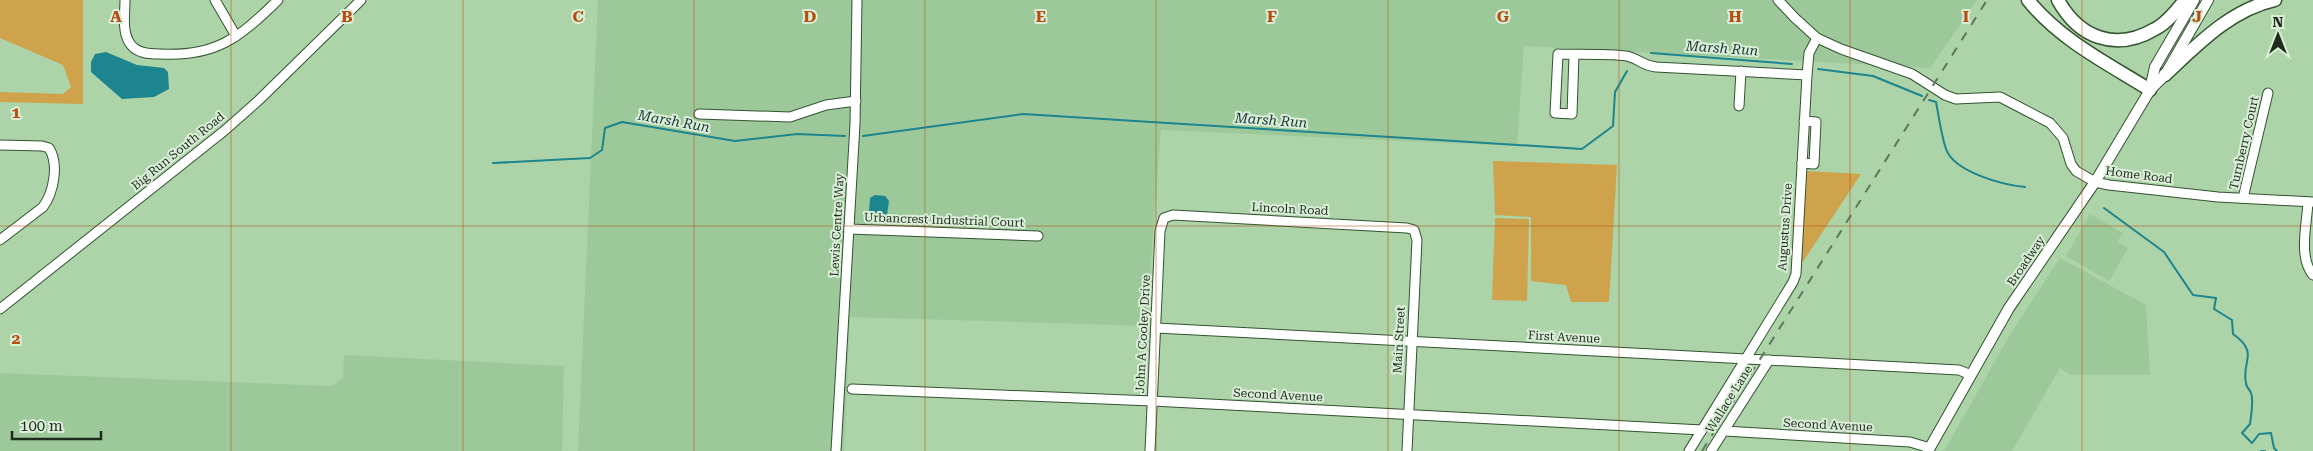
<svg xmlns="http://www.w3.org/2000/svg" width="2313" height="451" font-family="'Roboto Serif',serif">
<rect width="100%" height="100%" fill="#add3a9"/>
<!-- built -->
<g fill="#9dc99a">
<polygon points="598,0 1977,0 1930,68 1524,46 1517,146 1161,130 1146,326 850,317 844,451 578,451"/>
<polygon points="2090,214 2123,233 2117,242 2128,248 2109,281 2066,256"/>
<polygon points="2060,258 2146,305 2150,375 2071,375 2060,368 2012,451 1944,451 2011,333"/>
<polygon points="344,355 564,366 562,451 0,451 0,373 331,386 343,378"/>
</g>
<!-- green -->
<g fill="#cea34b">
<polygon points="0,0 83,0 83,104 0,102 0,92 63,94 71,87 63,65 0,38"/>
<polygon points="1493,161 1617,165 1609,302 1571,302 1566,285 1531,281 1531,217 1495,215"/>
<polygon points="1805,171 1861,174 1800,266"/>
<polygon points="1495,218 1529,219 1527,301 1492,300"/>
</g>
<!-- water -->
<g fill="#1c858d">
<polygon points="106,52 137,65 164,68 168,72 169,89 154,97 122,99 91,72 91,62 95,54"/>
<polygon points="875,195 885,196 889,201 887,215 872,217 869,213 870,198"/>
</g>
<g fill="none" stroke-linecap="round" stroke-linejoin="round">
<!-- stream -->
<g stroke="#1c858d" stroke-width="2">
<polyline points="1651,53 1792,64"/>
<polyline points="1818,69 1873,76 1922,96"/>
<path d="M1929,100l7,2c3,15 5,32 10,47 8,23 57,36 79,38"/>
<polyline points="863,136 1023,114 1582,149 1613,126 1615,92 1627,71"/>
<polyline points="493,163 590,158 602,150 605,128 622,122 735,141 797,134 845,136"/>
<path d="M2104,208l60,44 29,43 23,3 -2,11 18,11 1,14c27,19 8,28 13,49 0,4 4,7 5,10 3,8 0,22 -1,31l-8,9 10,10 7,-9 12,-1 3,15 3,3"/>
<polyline points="2261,451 2265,451"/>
</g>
<!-- minor casing -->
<g stroke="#325330" stroke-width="11">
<g id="minor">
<path d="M125,0c0,13 -3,30 4,42 6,11 19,12 31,12 56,3 79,-16 118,-54"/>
<polyline points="215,0 236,36"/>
<polyline points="1778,0 1795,18 1817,38 1841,49 1912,74 1945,95 1956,99 2000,97 2050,123 2063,138 2071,164 2076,171 2095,182 2109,185 2218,197 2313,202"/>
<path d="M1574,55l-2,59 -17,-1 3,-59c15,1 61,-1 72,3 12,4 12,8 26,10l151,8"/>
<polyline points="1739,106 1741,71"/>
<polyline points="699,114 790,117 826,105 856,101"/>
<path d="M0,145l42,1 7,2c10,16 5,44 -6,59l-43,33"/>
<polyline points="1802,163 1814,164 1816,122 1804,121"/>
<polyline points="2243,198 2268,93"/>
<path d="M2308,202c-1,22 -10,55 5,73"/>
<polyline points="849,229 1038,236"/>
<polyline points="0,309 224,131 259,100 361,0"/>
<polyline points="1156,328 1959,370 1971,375"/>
<polyline points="852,389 1152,401 1702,430"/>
<polyline points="1724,431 1910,442 1930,448"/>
<polyline points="836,451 855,124 857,0"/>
<polyline points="1150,451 1160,231 1164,218 1173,215 1407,228 1414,230 1417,240 1407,451"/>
<polyline points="1689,451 1793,282 1796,274 1807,75 1809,53 1817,38"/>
<polyline points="1711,451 1769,360"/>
</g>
</g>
<!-- major casing -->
<g stroke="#325330" stroke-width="12">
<g id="major">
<polyline points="2150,89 2155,67 2194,0"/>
<polyline points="1928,451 2009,308 2095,182 2150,90 2165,75 2208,0"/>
</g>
</g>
<!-- highway casing -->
<g stroke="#325330" stroke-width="15">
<g id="highway">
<path d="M2028,0c32,40 79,63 122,90"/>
<path d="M2058,0c21,38 58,52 97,29 12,-6 22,-19 30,-29"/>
<path d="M2165,75c32,-30 65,-65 110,-75"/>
</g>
</g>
<!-- minor -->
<use href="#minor" stroke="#fff" stroke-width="9"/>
<!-- major -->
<use href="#major" stroke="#fff" stroke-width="10"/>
<!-- highway -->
<use href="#highway" stroke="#fff" stroke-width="12"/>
<!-- rail -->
<polyline stroke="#5e775c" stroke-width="2" stroke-dasharray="9 9" stroke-linecap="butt" points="1702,451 1987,0"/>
</g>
<!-- grid -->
<path fill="none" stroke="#b54e10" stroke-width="1" stroke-opacity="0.55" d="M231,0v451M463,0v451M694,0v451M925,0v451M1156,0v451M1388,0v451M1619,0v451M1850,0v451M2082,0v451M0,226h2313"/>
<g text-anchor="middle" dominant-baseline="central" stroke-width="4" stroke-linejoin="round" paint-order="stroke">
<!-- street labels -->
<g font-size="12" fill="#1c2b1b" stroke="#daeed8">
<text transform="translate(2244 143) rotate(-77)">Turnberry Court</text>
<text transform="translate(178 151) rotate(-39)">Big Run South Road</text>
<text transform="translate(2139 175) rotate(7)">Home Road</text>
<text transform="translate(1290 209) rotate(3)">Lincoln Road</text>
<text transform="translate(944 220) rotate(2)">Urbancrest Industrial Court</text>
<text transform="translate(837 225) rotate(-87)">Lewis Centre Way</text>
<text transform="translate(1785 227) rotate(-86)">Augustus Drive</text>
<text transform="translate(2026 261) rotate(-56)">Broadway</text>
<text transform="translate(1143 334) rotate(-87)">John A Cooley Drive</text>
<text transform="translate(1564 337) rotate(3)">First Avenue</text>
<text transform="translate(1399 340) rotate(-87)">Main Street</text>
<text transform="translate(1278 395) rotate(3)">Second Avenue</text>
<text transform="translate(1729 399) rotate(-58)">Wallace Lane</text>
<text transform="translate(1828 425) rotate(3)">Second Avenue</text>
</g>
<!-- water labels -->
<g font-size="14" font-style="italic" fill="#173537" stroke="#daeed8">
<text transform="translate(1722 48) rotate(4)">Marsh Run</text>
<text transform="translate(1271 120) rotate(4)">Marsh Run</text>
<text transform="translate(674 121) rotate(10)">Marsh Run</text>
</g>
</g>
<g font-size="16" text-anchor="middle" font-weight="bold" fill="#b54e10" stroke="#daeed8" stroke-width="4" stroke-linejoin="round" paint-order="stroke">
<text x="116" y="22">A</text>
<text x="347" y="22">B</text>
<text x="578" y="22">C</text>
<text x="810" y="22">D</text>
<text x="1041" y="22">E</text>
<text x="1272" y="22">F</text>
<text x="1503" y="22">G</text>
<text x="1735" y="22">H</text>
<text x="1966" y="22">I</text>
<text x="2197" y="22">J</text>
<text x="16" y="118">1</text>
<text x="16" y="344">2</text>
</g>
<!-- north arrow -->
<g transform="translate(2278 35)" stroke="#daeed8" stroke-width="4" paint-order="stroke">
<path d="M0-4L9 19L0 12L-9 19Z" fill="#1c2b1b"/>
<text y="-8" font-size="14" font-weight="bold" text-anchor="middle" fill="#1c2b1b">N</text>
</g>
<!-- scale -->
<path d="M12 431v8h89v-8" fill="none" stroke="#1c2b1b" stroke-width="2.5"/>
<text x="20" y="431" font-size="15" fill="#1c2b1b" stroke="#daeed8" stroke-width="4" paint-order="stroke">100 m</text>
</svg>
